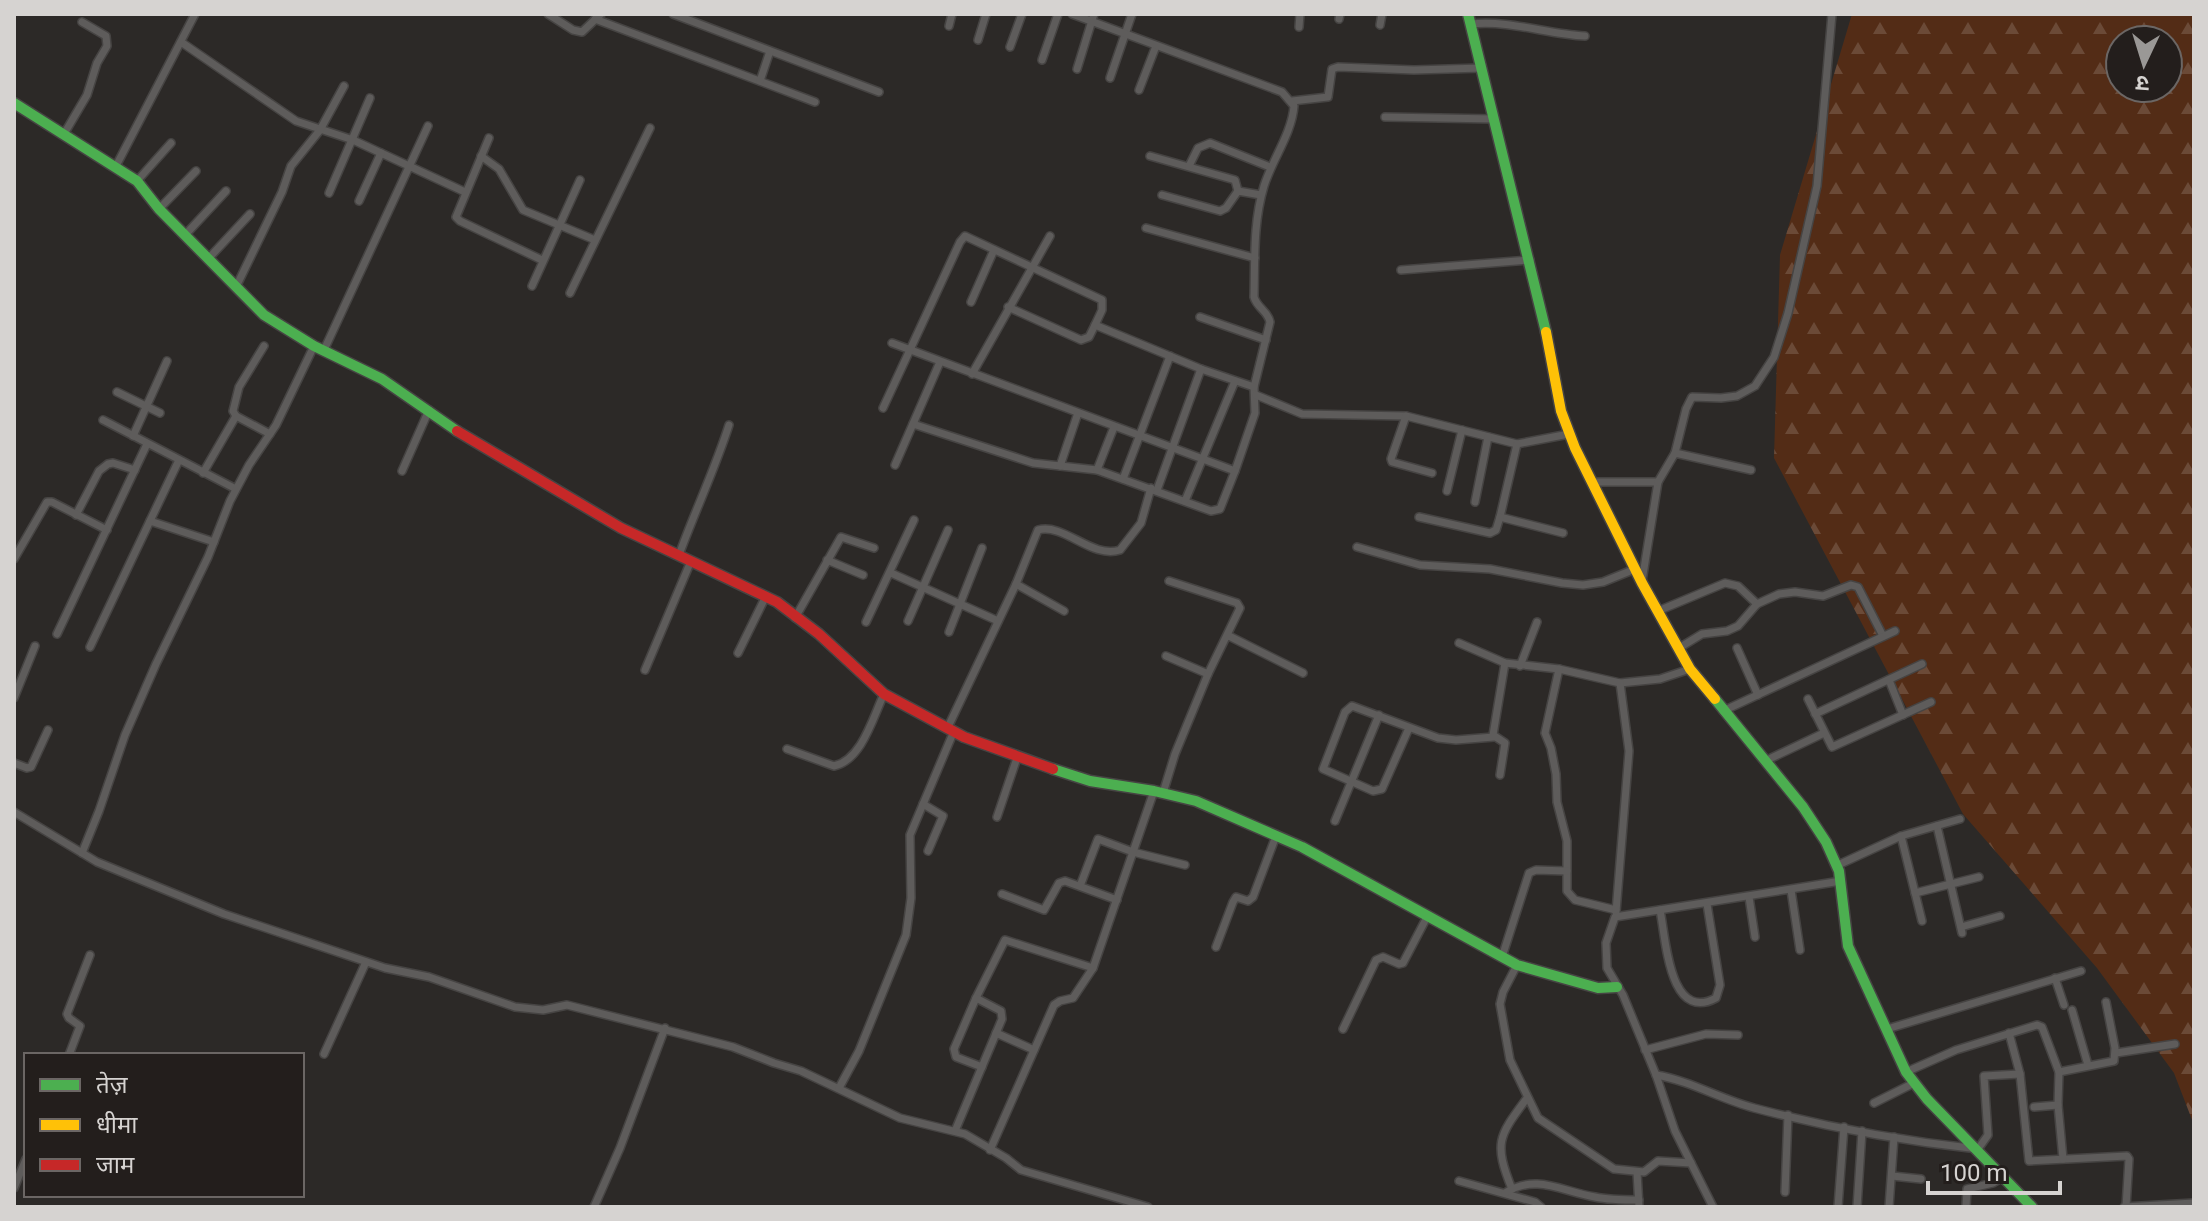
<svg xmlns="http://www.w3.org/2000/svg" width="2208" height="1221" font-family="Roboto,'Noto Sans Devanagari',sans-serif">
<defs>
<pattern id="forest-firs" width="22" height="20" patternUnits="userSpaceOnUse" patternTransform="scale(2)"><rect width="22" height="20" fill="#532c16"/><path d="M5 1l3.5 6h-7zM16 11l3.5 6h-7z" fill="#6b4a37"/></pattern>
</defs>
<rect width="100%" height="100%" fill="#2c2927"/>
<!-- forest -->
<path fill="url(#forest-firs)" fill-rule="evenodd" d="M1852,14h342v1111l-20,-52 -77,-105 -134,-154 -189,-356 6,-203zM2120,40h48v48h-48z"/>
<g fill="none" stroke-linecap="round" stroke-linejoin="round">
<!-- street casing -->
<g stroke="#464443" stroke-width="10">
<g id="street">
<polyline points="548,14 573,30 582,32 601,14"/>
<polyline points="673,14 879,92"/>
<polyline points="595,19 815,102"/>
<polyline points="1339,19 1340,14"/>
<path d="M1471,24c40,-4 75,10 114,12"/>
<polyline points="1380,25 1382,14"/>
<polyline points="949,26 952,14"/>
<polyline points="1299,27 1300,14"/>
<polyline points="978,40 986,14"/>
<polyline points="181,42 296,121 353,140 465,192"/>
<polyline points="1010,47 1022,14"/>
<polyline points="1042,60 1058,14"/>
<polyline points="1077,69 1094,14"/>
<polyline points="1110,78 1132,14"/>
<polyline points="760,81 770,51"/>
<polyline points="1139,90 1156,46"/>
<polyline points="1292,101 1328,97 1332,69 1338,67 1414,70 1482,68"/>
<polyline points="1385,117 1494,119"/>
<polyline points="64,134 87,95 97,63 107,46 106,36 82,22"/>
<polyline points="489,138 456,217 460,221 542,260"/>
<polyline points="481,156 499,169 523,210 595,240"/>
<polyline points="1150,156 1235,180 1238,191"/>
<polyline points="116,166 195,14"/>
<polyline points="1189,166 1198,148 1210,143 1270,167"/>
<polyline points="137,181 171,143"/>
<polyline points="329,193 370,98"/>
<polyline points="1162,195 1220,211 1226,208 1238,191 1261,195"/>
<polyline points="359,201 381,153"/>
<polyline points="159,209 196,171"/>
<polyline points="1146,228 1255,258"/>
<polyline points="186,234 226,191"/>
<polyline points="209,258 250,214"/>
<polyline points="1401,270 1530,260"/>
<polyline points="532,286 580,180"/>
<polyline points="236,287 282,192 291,166 320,130 344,86"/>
<polyline points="570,293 650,128"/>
<polyline points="971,302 994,250"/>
<polyline points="1008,307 1081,340 1089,337 1095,325"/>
<polyline points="1200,317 1266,340"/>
<path d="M892,343l343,128 20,-58 -1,-26 16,-65c-2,-11 -13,-14 -16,-25 1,-37 -1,-75 10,-111 8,-26 28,-53 30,-80l-12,-14 -210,-78"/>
<polyline points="264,346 239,387 233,411 236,416 270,434"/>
<polyline points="324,350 428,126"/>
<polyline points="972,374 1050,236"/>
<polyline points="117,392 160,413"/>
<polyline points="1256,395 1302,414 1406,416 1517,444 1569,434"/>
<polyline points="883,408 960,242 965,236 1102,300 1102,310 1095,325 1201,369 1254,387"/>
<polyline points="1406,416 1391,459 1392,462 1432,473"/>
<polyline points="103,420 236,489"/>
<polyline points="913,424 1033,463 1097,470 1211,511 1220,509 1235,471"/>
<polyline points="133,436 167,361"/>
<polyline points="1517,444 1500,517 1563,533"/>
<polyline points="1675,453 1686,409 1692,397 1721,398 1737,396 1755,386 1774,357 1788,313 1817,186 1832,14"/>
<polyline points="895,465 940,362"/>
<polyline points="1060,466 1078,413"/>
<polyline points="1097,470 1114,427"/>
<polyline points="402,471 429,410"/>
<polyline points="203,473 236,416"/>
<polyline points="1123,479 1170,356"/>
<polyline points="1594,482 1658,482 1642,581"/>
<polyline points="1658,482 1675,453 1751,470"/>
<polyline points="1157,490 1201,369"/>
<polyline points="1447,491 1462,430"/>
<polyline points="1185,501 1235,381"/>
<polyline points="1475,502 1488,437"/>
<polyline points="76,515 99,471 108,464 113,463 135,470"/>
<polyline points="1419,517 1490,533 1496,530 1500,517"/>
<polyline points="150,521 214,542"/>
<polyline points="1357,547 1420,565 1490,569 1562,583 1583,585 1603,582 1635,569"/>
<path d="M679,555c16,-44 36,-86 50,-130"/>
<polyline points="14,559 47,502 52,502 107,530"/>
<polyline points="827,560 863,575"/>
<polyline points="891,573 998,621"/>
<polyline points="1016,584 1064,611"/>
<polyline points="1658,611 1725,583 1738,586 1757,604"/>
<polyline points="795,618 841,537 874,548"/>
<polyline points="908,621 948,530"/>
<polyline points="866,622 914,520"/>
<polyline points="949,632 982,548"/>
<polyline points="57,634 147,444"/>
<polyline points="1229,636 1303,673"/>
<polyline points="1459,643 1505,663 1559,669 1620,683 1660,679 1690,669"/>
<polyline points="90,647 179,460"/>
<polyline points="1679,648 1702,634 1727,631 1738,626 1757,604 1779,594 1795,592 1823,596 1851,585 1858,587 1883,636"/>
<polyline points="1737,648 1758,695"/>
<polyline points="738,653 766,596"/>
<polyline points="1166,656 1208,674"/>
<polyline points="1520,666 1537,622"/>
<polyline points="1559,669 1545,733 1551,748 1556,774 1557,802 1567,841 1567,891 1575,900 1616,910"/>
<polyline points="645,670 691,561"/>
<polyline points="1889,680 1903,715"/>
<polyline points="14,698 35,646"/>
<polyline points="1808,699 1832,747 1931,702"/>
<polyline points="1723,711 1895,631"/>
<polyline points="1815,714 1922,664"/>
<path d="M948,727l68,-143 22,-54c27,-7 53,29 82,20l21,-27 10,-35"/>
<polyline points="1409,728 1382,789 1373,791 1323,769 1345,712 1352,706 1438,738 1456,740 1494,737"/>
<path d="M787,749l47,17c28,-6 39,-49 50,-72"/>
<polyline points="1765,761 1824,733"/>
<polyline points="14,763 27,768 31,767 48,730"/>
<polyline points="1500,775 1505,743 1493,735 1505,663"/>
<polyline points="1163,793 1175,754 1208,674 1240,608 1237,603 1169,581"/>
<polyline points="923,804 943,816 928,851"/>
<polyline points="14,812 97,862 224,914 385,968 429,977 515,1007 543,1010 567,1005 733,1047 774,1063 801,1071 900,1118 965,1134 1006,1158 1021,1170 1148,1207"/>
<polyline points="997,817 1017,758"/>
<polyline points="1335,821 1379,715"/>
<polyline points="1937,826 1962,933"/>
<polyline points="1901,836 1922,921"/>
<polyline points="82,853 99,811 125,735 156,664 208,557 230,501 249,465 276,425 314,346"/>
<polyline points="1838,865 1901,836 1960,819"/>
<polyline points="1080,886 1098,839 1133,852 1185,865"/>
<polyline points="1791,890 1800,950"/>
<polyline points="1915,893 1979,877"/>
<polyline points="1002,894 1044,910 1059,883 1065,881 1117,900"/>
<polyline points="1749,897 1755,937"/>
<path d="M1660,910c6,29 9,113 56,88l4,-13 -13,-81"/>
<polyline points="1616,912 1629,751 1620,683"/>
<polyline points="1961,927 2000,916"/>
<polyline points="1216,947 1233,902 1236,897 1248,901 1253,897 1276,836"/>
<polyline points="1502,957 1529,873 1536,870 1567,871"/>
<polyline points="1517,965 1503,992 1500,1004 1510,1060 1538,1118 1614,1169 1644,1172 1658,1161 1691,1163"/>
<polyline points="2055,978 2064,1005"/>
<polyline points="2072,1010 2088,1065"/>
<polyline points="1343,1029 1376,960 1383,957 1399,964 1403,963 1427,917"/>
<polyline points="1887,1029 2081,971"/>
<polyline points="996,1033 1034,1050"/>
<polyline points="2009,1033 2020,1074 2029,1161 2127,1156 2129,1159 2126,1207"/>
<polyline points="1645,1050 1706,1034 1738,1035"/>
<polyline points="2116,1053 2175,1044"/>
<polyline points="324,1054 366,962"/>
<polyline points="69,1055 80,1026 69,1018 67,1014 90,955"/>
<polyline points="982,1067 956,1057 954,1049 976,998 1005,940 1093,968"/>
<polyline points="1906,1072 1956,1050 2037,1025 2042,1027 2059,1072 2114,1061 2115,1048 2106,1002"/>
<polyline points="2059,1072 2058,1105 2063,1159"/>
<path d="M1656,1075c35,6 64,24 98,33 72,19 149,33 224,41l10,-14 -4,-59 36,-2"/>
<polyline points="839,1088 859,1051 906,935 911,898 910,835 954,731"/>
<polyline points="1874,1103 1914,1083"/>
<polyline points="2034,1107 2058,1105"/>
<polyline points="955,1131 1002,1019 1001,1011 976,998"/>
<polyline points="990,1150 1054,1005 1060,1001 1073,998 1093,968 1154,791"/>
<polyline points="1637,1172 1639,1207"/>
<polyline points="1892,1176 1921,1179"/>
<polyline points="1459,1181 1535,1202 1541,1207"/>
<polyline points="14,1188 26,1159"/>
<path d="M1512,1189c-19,-47 -13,-53 15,-91"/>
<polyline points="1785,1192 1788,1115"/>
<path d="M1505,1193c31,-20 58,-1 90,4 14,3 29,3 44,3"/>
<polyline points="594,1207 620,1148 665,1028"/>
<polyline points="1713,1207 1675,1131 1656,1075 1623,995 1607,968 1606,943 1615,917 1841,881"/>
<polyline points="1838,1207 1844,1127"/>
<polyline points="1857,1207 1862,1131"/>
<polyline points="1889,1207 1894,1137"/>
<polyline points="1966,1207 1967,1189 1993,1183 2003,1177"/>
<polyline points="2124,1207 2194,1203"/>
</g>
</g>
<!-- fast casing -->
<g stroke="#464443" stroke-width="13">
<g id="fast">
<polyline points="1468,14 1546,332"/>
<polyline points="14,103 137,181 159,209 264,315 314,346 382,379 457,431"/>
<polyline points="1715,699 1803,807 1826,842 1839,871 1848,946 1906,1072 1927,1099 2032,1207"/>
<polyline points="1053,769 1090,781 1154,791 1196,801 1302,847 1517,965 1598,988 1617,987"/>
</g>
</g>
<!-- slow casing -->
<g stroke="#464443" stroke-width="13">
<polyline id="slow" points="1546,332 1561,411 1575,448 1642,583 1690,669 1715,699"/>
</g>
<!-- jam casing -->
<g stroke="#464443" stroke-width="13">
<polyline id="jam" points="457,431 621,528 777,602 819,634 884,694 964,737 1053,769"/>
</g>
<!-- street -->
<use href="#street" stroke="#5e5c5b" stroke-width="7"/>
<!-- fast -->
<use href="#fast" stroke="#4caf50" stroke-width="10"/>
<!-- slow -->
<use href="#slow" stroke="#ffc107" stroke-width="10"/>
<!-- jam -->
<use href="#jam" stroke="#c62828" stroke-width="10"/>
</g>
<!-- border -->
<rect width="2208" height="1221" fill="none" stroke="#d6d3d1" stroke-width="32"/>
<!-- legend -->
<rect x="24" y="1053" width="280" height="144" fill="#231e1c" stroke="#6b6664" stroke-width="2"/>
<rect x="40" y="1079" width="40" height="12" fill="#4caf50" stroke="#6b6664" stroke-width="2"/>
<text x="96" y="1093" font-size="24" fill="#d6d3d1">तेज़</text>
<rect x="40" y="1119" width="40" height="12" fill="#ffc107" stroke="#6b6664" stroke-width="2"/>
<text x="96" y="1133" font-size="24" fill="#d6d3d1">धीमा</text>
<rect x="40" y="1159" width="40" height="12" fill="#c62828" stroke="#6b6664" stroke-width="2"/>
<text x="96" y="1173" font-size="24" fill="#d6d3d1">जाम</text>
<!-- north arrow -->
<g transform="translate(2144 64) rotate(184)"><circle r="38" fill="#231e1c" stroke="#6b6664" stroke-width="2"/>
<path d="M0-6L14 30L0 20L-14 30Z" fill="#9a9896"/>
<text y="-12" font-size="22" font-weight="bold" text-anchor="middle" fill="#d6d3d1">उ</text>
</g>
<!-- scale -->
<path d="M1928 1181v12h132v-12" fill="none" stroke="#d6d3d1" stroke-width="4"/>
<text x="1940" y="1181" font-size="24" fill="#d6d3d1" stroke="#231e1c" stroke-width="6" paint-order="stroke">100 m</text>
</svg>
